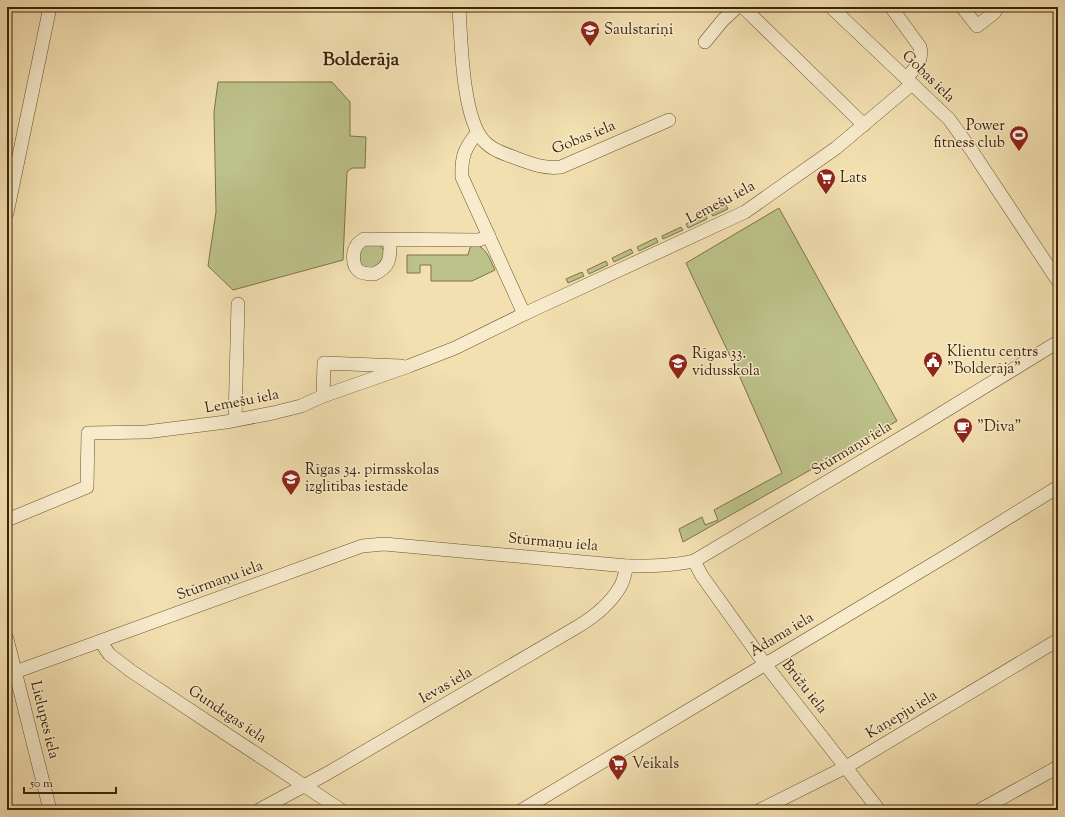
<svg xmlns="http://www.w3.org/2000/svg" width="1065" height="817" font-family="'Sorts Mill Goudy',serif">
<rect width="100%" height="100%" fill="#f3e0b1"/>
<filter id="stains"><feTurbulence type="fractalNoise" baseFrequency=".005" numOctaves="4"/><feColorMatrix values="0 0 0 0 .2 0 0 0 0 .09 0 0 0 0 .02 0 0 0 .5 -.17"/></filter>
<radialGradient id="worn" r=".72"><stop offset=".6" stop-color="#630" stop-opacity="0"/><stop offset="1" stop-color="#630" stop-opacity=".3"/></radialGradient>
<!-- green -->
<g fill="#bdc28a" stroke="#7e7348">
<polygon points="218,82 332,82 350,102 350,136 366,137 365,168 352,168 347,172 343,260 233,290 208,266 216,212 214,112"/>
<polygon points="726,205 728,209 713,216 711,213"/>
<polygon points="779,208 897,421 683,542 679,529 702,517 705,525 718,520 714,510 782,473 739,375 686,263"/>
<polygon points="706,215 707,219 688,228 686,224"/>
<polygon points="681,227 683,230 663,239 662,236"/>
<polygon points="656,238 658,242 639,251 637,247"/>
<polygon points="362,244 380,245 383,249 385,257 376,269 361,266 357,252"/>
<path d="M473,245c13,0 17,15 22,25l-23,11h-41v-16h-11v8h-13v-18h61l2,-7z"/>
<polygon points="631,249 633,253 614,262 612,258"/>
<polygon points="606,261 608,265 589,274 587,270"/>
<polygon points="582,272 584,276 568,283 566,279"/>
</g>
<g fill="none" stroke-linecap="round" stroke-linejoin="round">
<!-- street casing -->
<g stroke="#6b5332" stroke-width="14">
<g id="street">
<path d="M459,7c2,32 3,111 25,134 8,9 21,13 32,17 16,6 28,11 45,9l108,-47"/>
<polyline points="743,7 864,125"/>
<polyline points="831,7 949,119 972,151 1058,281"/>
<path d="M891,7l29,40c3,14 -5,22 -14,31"/>
<polyline points="962,7 977,26 995,12"/>
<polyline points="705,42 723,20 737,7"/>
<path d="M477,133c-12,15 -16,23 -15,44l62,137"/>
<polyline points="7,213 50,7"/>
<path d="M390,239c0,17 2,27 -16,35 -5,0 -11,0 -15,-3 -7,-5 -7,-19 -2,-26 1,-2 4,-4 7,-6l115,1 10,-4"/>
<polyline points="323,396 324,363 401,366"/>
<polyline points="235,420 238,304"/>
<polyline points="7,520 87,487 88,433 146,432 226,422 273,413 301,406 323,396 409,366 455,348 524,314 745,212 836,148 912,84"/>
<polyline points="694,561 702,576 765,664 879,810"/>
<polyline points="7,639 50,810"/>
<polyline points="101,642 109,654 131,671 341,810"/>
<path d="M7,675l355,-129 22,-2 243,22c23,0 44,0 67,-5l225,-134 139,-85"/>
<path d="M259,810l69,-37 249,-146c17,-10 33,-23 43,-40 4,-6 5,-15 7,-21"/>
<polyline points="522,810 956,550 1058,487"/>
<polyline points="760,810 846,767 1058,640"/>
<polyline points="980,810 1058,767"/>
</g>
</g>
<!-- street -->
<use href="#street" stroke="#f7ebcc" stroke-width="13"/>
</g>
<!-- icons -->
<defs>
<g id="school-pin" transform="scale(1)"><path d="M0 17L-7.5 6A9.5 9.5 0 1 1 7.5 6Z" fill="#8f2418" stroke="#f7ebcc"/><path d="M0-5L7-2L0 1L-7-2ZM-4 1L0 2.5L4 1V4Q0 6-4 4Z" fill="#fff"/></g>
<g id="stadium-pin" transform="scale(1)"><path d="M0 17L-7.5 6A9.5 9.5 0 1 1 7.5 6Z" fill="#8f2418" stroke="#f7ebcc"/><path d="M0-5a6.5 5 0 1 0 0 10a6.5 5 0 1 0 0-10ZM-3.5-1.8h7v3.6h-7Z" fill="#fff"/></g>
<g id="supermarket-pin" transform="scale(1)"><path d="M0 17L-7.5 6A9.5 9.5 0 1 1 7.5 6Z" fill="#8f2418" stroke="#f7ebcc"/><path d="M-6-5.5h2.5l.6 2H6L4.5 2H-2.5L-4.4-4H-6ZM-1.5 3.2a1.3 1.3 0 1 0 .1 0ZM3 3.2a1.3 1.3 0 1 0 .1 0Z" fill="#fff"/></g>
<g id="civic-pin" transform="scale(1)"><path d="M0 17L-7.5 6A9.5 9.5 0 1 1 7.5 6Z" fill="#8f2418" stroke="#f7ebcc"/><path d="M-.6-6.5H3V-4.5H.6V-3L4-1V1h2V6H-6V1h2V-1L-.6-3ZM-1.2 2.5V6h2.4V2.5Z" fill="#fff"/></g>
<g id="cafe-pin" transform="scale(1)"><path d="M0 17L-7.5 6A9.5 9.5 0 1 1 7.5 6Z" fill="#8f2418" stroke="#f7ebcc"/><path d="M-5.5-4.5H6V0H3Q3 3.5 0 3.5H-2.5Q-5.5 3.5-5.5 0ZM3-3.2v2h1.7v-2ZM-6 4.5H4V6H-6Z" fill="#fff"/></g>
</defs>
<g fill-rule="evenodd">
<use href="#school-pin" x="590" y="30"/>
<use href="#stadium-pin" x="1019" y="135"/>
<use href="#supermarket-pin" x="826" y="178"/>
<use href="#civic-pin" x="933" y="361"/>
<use href="#school-pin" x="678" y="363"/>
<use href="#cafe-pin" x="963" y="427"/>
<use href="#school-pin" x="291" y="479"/>
<use href="#supermarket-pin" x="618" y="764"/>
</g>
<g text-anchor="middle" dominant-baseline="central" stroke-width="3" stroke-linejoin="round" paint-order="stroke">
<!-- poi labels -->
<g font-size="15" fill="#3e2407" stroke="#f7ebcc" text-anchor="start">
<text x="604" y="30">Saulstariņi</text>
<text x="1005" y="126" text-anchor="end">Power<tspan x="1005" dy="17">fitness club</tspan></text>
<text x="840" y="178">Lats</text>
<text x="947" y="352">Klientu centrs<tspan x="947" dy="17">"Bolderāja"</tspan></text>
<text x="692" y="354">Rīgas 33.<tspan x="692" dy="17">vidusskola</tspan></text>
<text x="977" y="427">"Diva"</text>
<text x="305" y="470">Rīgas 34. pirmsskolas<tspan x="305" dy="17">izglītības iestāde</tspan></text>
<text x="632" y="764">Veikals</text>
</g>
<!-- street labels -->
<g font-size="15" fill="#3e2407" stroke="#f7ebcc">
<text transform="translate(928 77) rotate(44)">Gobas iela</text>
<text transform="translate(584 138) rotate(-22)">Gobas iela</text>
<text transform="translate(721 203) rotate(-28)">Lemešu iela</text>
<text transform="translate(242 402) rotate(-11)">Lemešu iela</text>
<text transform="translate(852 449) rotate(-31)">Stūrmaņu iela</text>
<text transform="translate(553 543) rotate(5)">Stūrmaņu iela</text>
<text transform="translate(220 581) rotate(-20)">Stūrmaņu iela</text>
<text transform="translate(782 635) rotate(-31)">Ādama iela</text>
<text transform="translate(446 686) rotate(-30)">Ievas iela</text>
<text transform="translate(804 687) rotate(52)">Brūžu iela</text>
<text transform="translate(227 715) rotate(34)">Gundegas iela</text>
<text transform="translate(902 715) rotate(-31)">Kaņepju iela</text>
<text transform="translate(44 720) rotate(76)">Lielupes iela</text>
</g>
<!-- district labels -->
<g font-size="19" font-weight="bold" fill="#3e2407" stroke="#f7ebcc">
<text x="361" y="60">Bolderāja</text>
</g>
</g>
<!-- margin -->
<rect width="1065" height="817" fill="none" stroke="#f3e0b1" stroke-width="24"/>
<rect x="8" y="8" width="1049" height="801" fill="none" stroke="#3e2407" stroke-width="2"/>
<rect x="12" y="12" width="1041" height="793" fill="none" stroke="#3e2407"/>
<!-- scale -->
<path d="M24 787v6h92v-6" fill="none" stroke="#3e2407" stroke-width="2"/>
<text x="30" y="787" font-size="12" fill="#3e2407" stroke="#f7ebcc" stroke-width="3" paint-order="stroke">50 m</text>
<rect width="100%" height="100%" filter="url(#stains)"/>
<rect width="100%" height="100%" fill="url(#worn)"/>
</svg>
